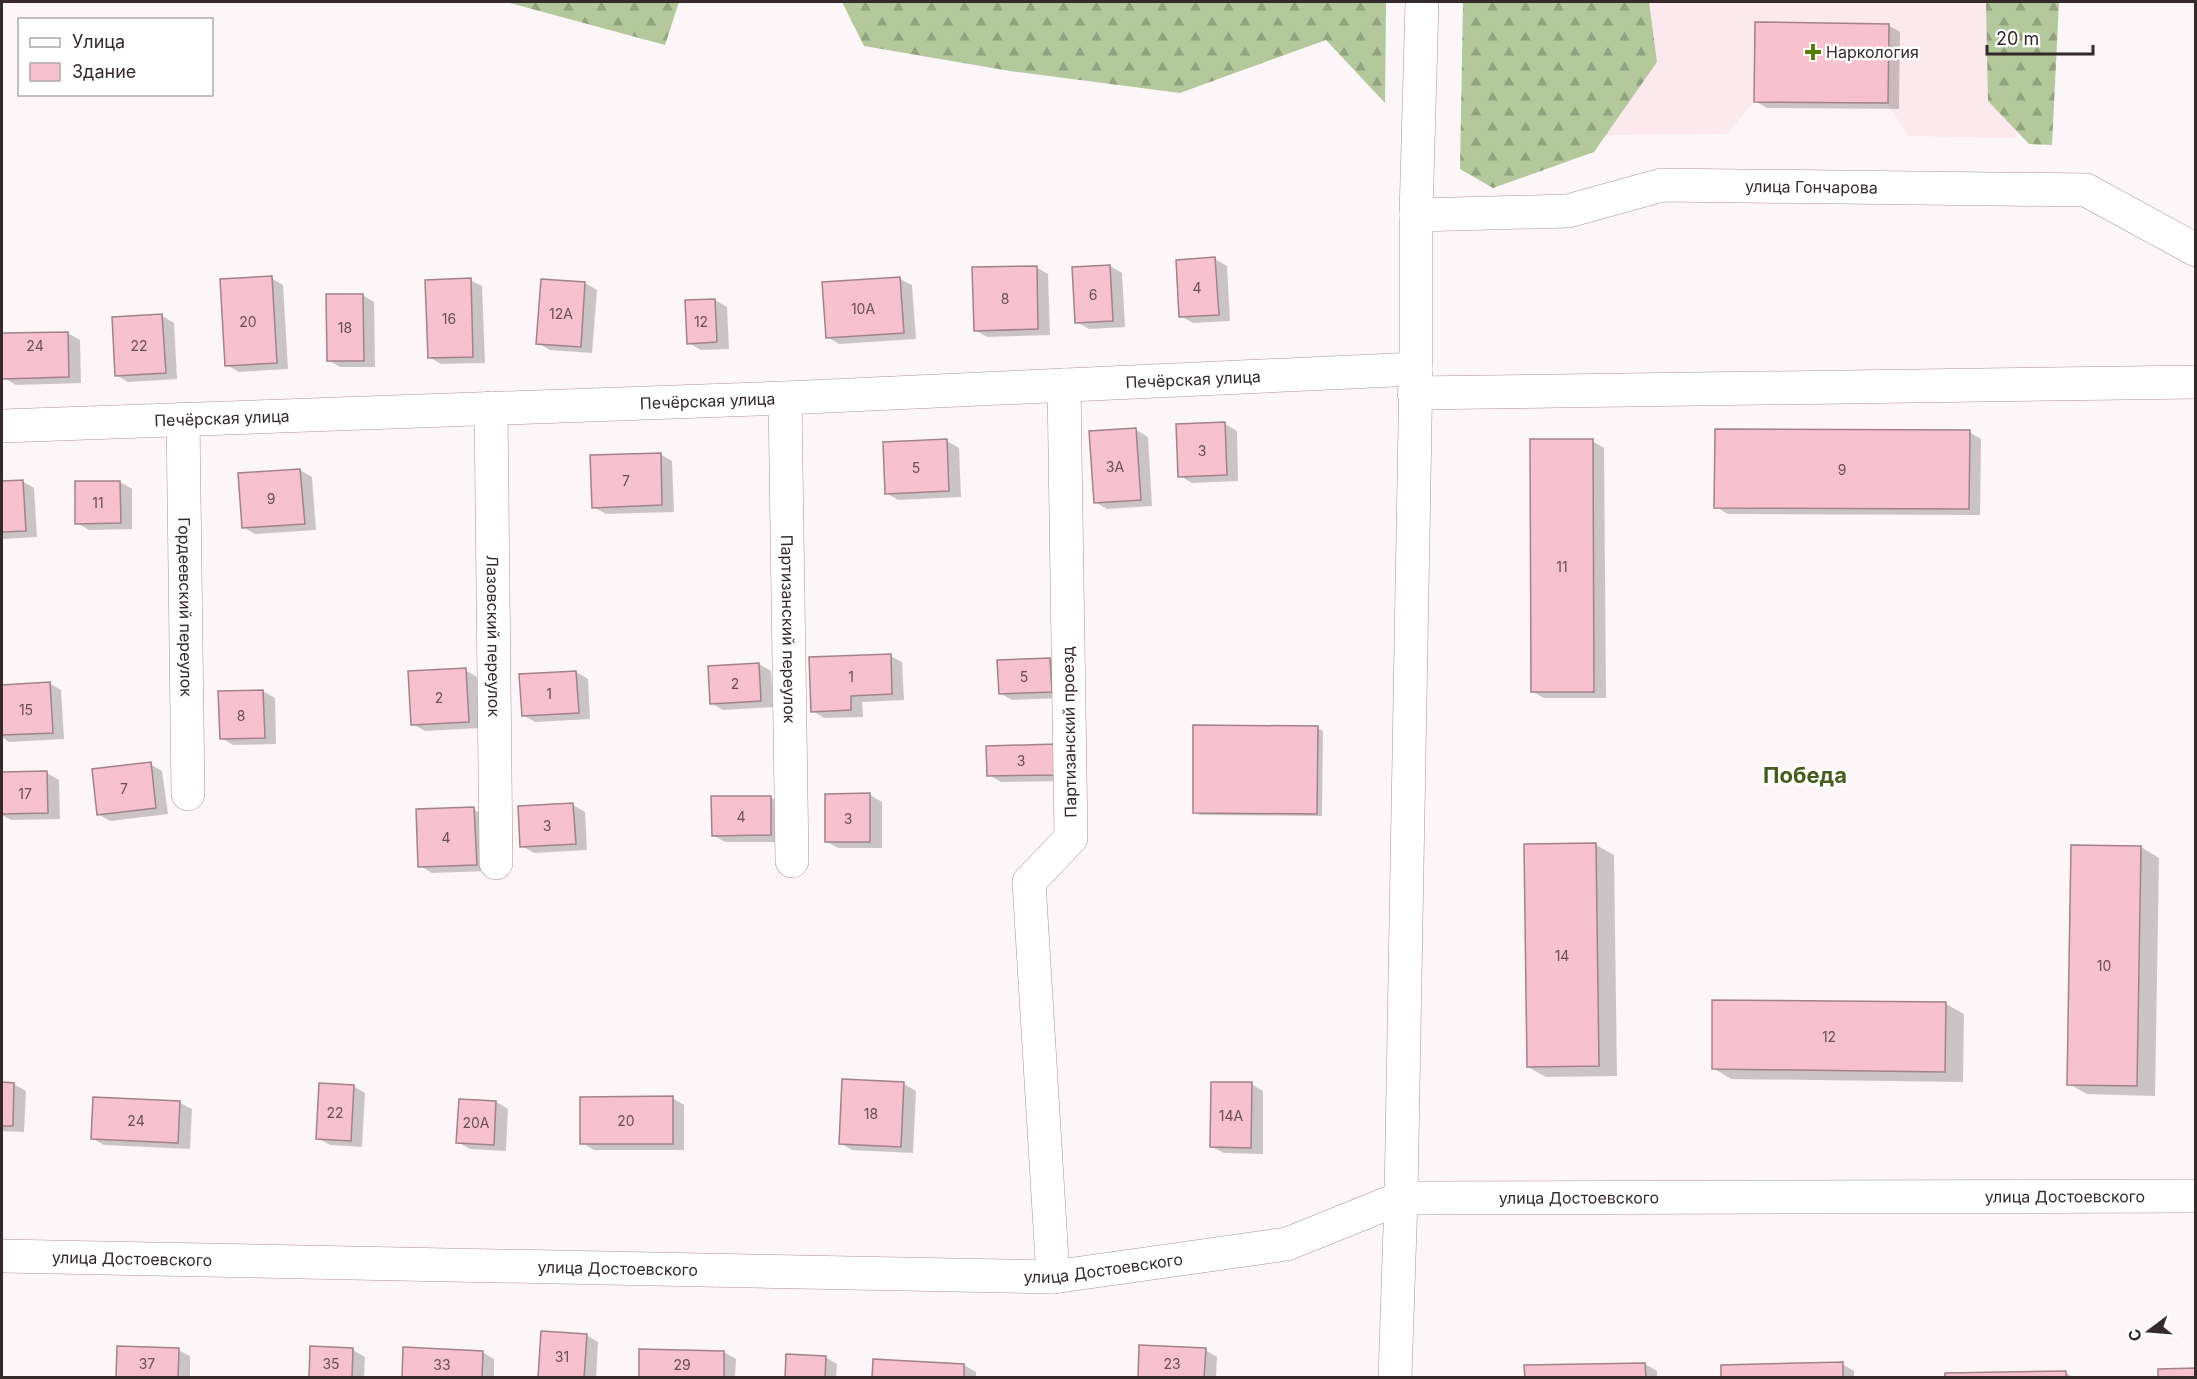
<svg xmlns="http://www.w3.org/2000/svg" width="2197" height="1379" font-family="Inter,sans-serif">
<defs>
<pattern id="forest-firs" width="22" height="20" patternUnits="userSpaceOnUse" patternTransform="scale(1.5)"><rect width="22" height="20" fill="#b3c99c"/><path d="M5 1l3.5 6h-7zM16 11l3.5 6h-7z" fill="#92a37f"/></pattern>
</defs>
<rect width="100%" height="100%" fill="#fdf6f8"/>
<!-- built -->
<polygon fill="#fbe9ed" points="1606,2 2021,2 2016,138 1908,136 1887,103 1754,102 1727,134 1606,135"/>
<!-- forest -->
<g fill="url(#forest-firs)">
<polygon points="506,2 679,2 665,45"/>
<polygon points="842,2 1386,2 1385,103 1326,40 1180,93 1010,71 864,46"/>
<polygon points="1463,2 1649,2 1657,62 1594,152 1493,188 1460,169"/>
<polygon points="1986,2 2059,2 2052,145 2029,144 1988,101"/>
</g>
<!-- shadow -->
<g fill="#0003">
<polygon points="1888,25 1900,32 1899,109 1767,108 1755,101"/>
<polygon points="1215,259 1227,266 1230,321 1193,323 1181,316"/>
<polygon points="1110,266 1122,273 1125,327 1089,329 1077,322"/>
<polygon points="1036,267 1048,274 1050,335 987,337 975,330"/>
<polygon points="271,278 283,285 288,369 239,372 227,365"/>
<polygon points="900,279 912,285 916,339 839,344 827,337"/>
<polygon points="470,280 482,286 485,363 441,364 429,357"/>
<polygon points="585,283 597,290 592,353 550,350 538,343"/>
<polygon points="362,295 374,302 375,367 340,367 328,360"/>
<polygon points="715,300 727,307 729,349 701,350 689,343"/>
<polygon points="162,316 174,323 177,379 128,382 116,375"/>
<polygon points="68,333 80,340 81,383 16,385 4,378 2,335"/>
<polygon points="1225,424 1237,431 1238,481 1192,483 1180,476"/>
<polygon points="1136,430 1148,437 1152,506 1107,509 1095,502"/>
<polygon points="1969,432 1981,439 1980,515 1728,514 1716,507"/>
<polygon points="947,441 959,448 961,497 898,500 886,493"/>
<polygon points="1592,441 1604,448 1606,698 1544,698 1532,691"/>
<polygon points="660,454 672,461 674,512 606,514 594,507"/>
<polygon points="300,470 312,477 316,530 255,534 243,527 240,474"/>
<polygon points="22,481 34,488 37,537 2,539 2,482"/>
<polygon points="120,482 132,489 132,529 89,530 77,523 76,483"/>
<polygon points="890,656 902,662 904,700 862,702 863,717 824,718 813,711"/>
<polygon points="1050,659 1062,666 1063,698 1012,700 1000,693"/>
<polygon points="759,664 771,671 773,707 723,710 711,703 709,667"/>
<polygon points="465,670 477,677 481,728 425,731 413,724"/>
<polygon points="576,672 588,679 590,719 535,722 523,715"/>
<polygon points="49,683 61,690 64,739 9,742 2,737 2,686"/>
<polygon points="263,691 275,698 276,744 233,745 221,738"/>
<polygon points="1317,728 1323,731 1322,816 1200,815 1194,812"/>
<polygon points="1054,746 1067,781 1001,782 989,775"/>
<polygon points="150,764 162,771 168,814 110,821 98,814"/>
<polygon points="2,773 47,773 59,780 60,819 11,820 2,815"/>
<polygon points="870,795 882,802 882,848 838,848 826,841"/>
<polygon points="770,797 782,804 783,842 725,842 713,835"/>
<polygon points="573,805 585,812 587,850 534,853 522,846"/>
<polygon points="473,809 485,816 488,871 432,873 420,866"/>
<polygon points="1596,845 1614,855 1617,1076 1546,1077 1528,1067"/>
<polygon points="2141,847 2159,858 2155,1096 2087,1094 2069,1084"/>
<polygon points="1946,1004 1964,1014 1963,1082 1731,1079 1713,1068"/>
<polygon points="2,1084 14,1084 26,1091 24,1132 2,1131"/>
<polygon points="904,1084 916,1091 913,1153 852,1150 840,1143"/>
<polygon points="1251,1084 1263,1091 1263,1154 1224,1153 1212,1147"/>
<polygon points="353,1086 365,1093 362,1147 330,1145 318,1138"/>
<polygon points="672,1098 684,1105 684,1150 594,1150 582,1143"/>
<polygon points="94,1099 180,1103 192,1109 190,1149 104,1145 92,1138"/>
<polygon points="460,1101 496,1102 508,1109 506,1151 470,1149 458,1142"/>
<polygon points="586,1335 598,1342 596,1378 540,1378"/>
<polygon points="178,1350 190,1356 190,1378 118,1378"/>
<polygon points="353,1350 365,1357 364,1378 310,1378"/>
<polygon points="1205,1350 1217,1357 1216,1378 1139,1378"/>
<polygon points="482,1352 494,1359 494,1378 403,1378"/>
<polygon points="724,1352 736,1359 735,1378 640,1378"/>
<polygon points="825,1357 837,1364 836,1378 786,1378"/>
<polygon points="1645,1364 1657,1371 1657,1378 1526,1378"/>
<polygon points="1842,1364 1854,1371 1854,1378 1723,1378"/>
<polygon points="964,1365 976,1372 976,1378 874,1378"/>
<polygon points="2065,1372 2074,1378 1946,1378"/>
</g>
<!-- building -->
<g fill="#f8c1cf" stroke="#a1828a" stroke-width="1.5">
<polygon points="1755,22 1889,24 1888,103 1754,102"/>
<polygon points="1215,257 1219,315 1179,317 1176,260"/>
<polygon points="1110,265 1113,321 1075,323 1072,267"/>
<polygon points="1037,266 1038,329 974,331 972,267"/>
<polygon points="272,276 277,363 225,366 220,279"/>
<polygon points="900,277 904,333 826,338 822,282"/>
<polygon points="471,278 473,357 428,358 425,280"/>
<polygon points="541,279 585,282 581,347 536,344"/>
<polygon points="326,294 363,294 364,361 327,361"/>
<polygon points="715,299 717,342 687,344 685,300"/>
<polygon points="162,314 166,373 115,376 112,317"/>
<polygon points="68,332 69,377 2,379 2,333"/>
<polygon points="1225,422 1227,475 1178,477 1176,424"/>
<polygon points="1136,428 1141,500 1094,503 1089,431"/>
<polygon points="1715,429 1970,430 1969,509 1714,508"/>
<polygon points="947,439 949,491 885,494 883,442"/>
<polygon points="1530,439 1593,439 1594,692 1531,692"/>
<polygon points="661,453 662,505 592,508 590,455"/>
<polygon points="300,469 305,524 242,528 238,473"/>
<polygon points="23,480 26,531 2,532 2,481"/>
<polygon points="75,481 120,481 121,523 75,524"/>
<polygon points="891,654 892,694 851,696 851,710 811,712 809,657"/>
<polygon points="1050,658 1052,692 999,694 997,660"/>
<polygon points="759,663 761,701 710,704 708,666"/>
<polygon points="466,668 469,722 411,725 408,671"/>
<polygon points="576,671 579,713 522,716 519,674"/>
<polygon points="50,682 53,733 2,735 2,685"/>
<polygon points="263,690 265,738 220,739 218,691"/>
<polygon points="1193,725 1318,726 1317,814 1193,813"/>
<polygon points="1055,744 1055,775 987,776 986,746"/>
<polygon points="151,762 156,808 97,815 92,769"/>
<polygon points="47,771 48,813 2,814 2,772"/>
<polygon points="870,793 870,842 825,842 825,794"/>
<polygon points="711,796 771,796 771,835 712,836"/>
<polygon points="573,803 576,844 520,847 518,806"/>
<polygon points="474,807 477,865 418,867 416,809"/>
<polygon points="1596,843 1599,1066 1527,1067 1524,844"/>
<polygon points="2071,845 2141,846 2137,1086 2067,1085"/>
<polygon points="1712,1000 1946,1002 1945,1072 1712,1069"/>
<polygon points="842,1079 904,1082 901,1147 839,1144"/>
<polygon points="2,1082 14,1083 13,1126 2,1126"/>
<polygon points="1211,1082 1252,1082 1251,1148 1210,1147"/>
<polygon points="319,1083 354,1085 351,1141 316,1139"/>
<polygon points="673,1096 673,1144 580,1144 580,1097"/>
<polygon points="93,1097 180,1101 178,1143 91,1139"/>
<polygon points="459,1099 496,1101 494,1145 456,1143"/>
<polygon points="541,1331 587,1334 584,1378 538,1378"/>
<polygon points="1139,1345 1206,1348 1204,1378 1138,1378"/>
<polygon points="117,1346 179,1348 178,1378 116,1378"/>
<polygon points="310,1346 353,1348 352,1378 309,1378"/>
<polygon points="403,1347 483,1351 482,1378 402,1378"/>
<polygon points="639,1349 724,1351 724,1378 639,1378"/>
<polygon points="786,1354 826,1356 825,1378 785,1378"/>
<polygon points="873,1359 964,1364 964,1378 872,1378"/>
<polygon points="1843,1362 1843,1378 1721,1378 1721,1365"/>
<polygon points="1645,1363 1646,1378 1525,1378 1524,1365"/>
<polygon points="2196,1368 2196,1378 2158,1378 2158,1369"/>
<polygon points="2066,1371 2066,1378 1945,1378 1945,1373"/>
</g>
<g fill="none" stroke-linecap="round" stroke-linejoin="round">
<!-- minor casing -->
<g stroke="#af8f97" stroke-width="34">
<g id="minor">
<path id="s1" d="M1416,215l152,-4 94,-26 424,5 110,60"/>
<polyline points="1414,393 2196,382"/>
<path id="s2" d="M785,398l7,463"/>
<path id="s3" d="M491,408l5,455"/>
<path id="s4" d="M183,419l5,375"/>
<path id="s5" d="M2,426l783,-28 631,-29"/>
<path id="s6" d="M2,1256l1051,21 234,-33 114,-46"/>
<polyline points="1053,1277 1029,882 1071,838 1064,385"/>
</g>
</g>
<!-- major casing -->
<g stroke="#af8f97" stroke-width="34">
<g id="major">
<path id="s7" d="M1401,1198l795,-2"/>
<polyline points="1395,1378 1401,1198 1416,369 1416,215 1422,2"/>
</g>
</g>
<!-- minor -->
<use href="#minor" stroke="#fff" stroke-width="33"/>
<!-- major -->
<use href="#major" stroke="#fff" stroke-width="33"/>
</g>
<!-- markers -->
<path fill="#568004" stroke="#fff" stroke-width="2" d="M1810 43h6v6h6v6h-6v6h-6v-6h-6v-6h6z"/>
<g text-anchor="middle" dominant-baseline="central" stroke-width="5" stroke-linejoin="round" paint-order="stroke">
<!-- number labels -->
<g font-size="14" fill="#664f55">
<text x="1197" y="287">4</text>
<text x="1093" y="294">6</text>
<text x="1005" y="298">8</text>
<text x="863" y="308">10А</text>
<text x="561" y="313">12А</text>
<text x="449" y="318">16</text>
<text x="248" y="321">20</text>
<text x="701" y="321">12</text>
<text x="345" y="327">18</text>
<text x="35" y="345">24</text>
<text x="139" y="345">22</text>
<text x="1202" y="450">3</text>
<text x="1115" y="466">3А</text>
<text x="916" y="467">5</text>
<text x="1842" y="469">9</text>
<text x="626" y="480">7</text>
<text x="271" y="498">9</text>
<text x="98" y="502">11</text>
<text x="1562" y="566">11</text>
<text x="851" y="676">1</text>
<text x="1024" y="676">5</text>
<text x="735" y="683">2</text>
<text x="549" y="693">1</text>
<text x="439" y="697">2</text>
<text x="26" y="709">15</text>
<text x="241" y="715">8</text>
<text x="1021" y="760">3</text>
<text x="124" y="788">7</text>
<text x="25" y="793">17</text>
<text x="741" y="816">4</text>
<text x="848" y="818">3</text>
<text x="547" y="825">3</text>
<text x="446" y="837">4</text>
<text x="1562" y="955">14</text>
<text x="2104" y="965">10</text>
<text x="1829" y="1036">12</text>
<text x="335" y="1112">22</text>
<text x="871" y="1113">18</text>
<text x="1231" y="1115">14А</text>
<text x="136" y="1120">24</text>
<text x="626" y="1120">20</text>
<text x="476" y="1122">20А</text>
<text x="562" y="1356">31</text>
<text x="147" y="1363">37</text>
<text x="331" y="1363">35</text>
<text x="1172" y="1363">23</text>
<text x="442" y="1364">33</text>
<text x="682" y="1364">29</text>
</g>
<!-- poi labels -->
<g font-size="16" fill="#36292c" stroke="#fff" text-anchor="start">
<text x="1826" y="52">Наркология</text>
</g>
<!-- street labels -->
<g font-size="16" fill="#36292c" stroke="#fff">
<text stroke="none"><textPath href="#s1" startOffset="399">улица Гончарова</textPath></text>
<text stroke="none"><textPath href="#s5" startOffset="1192">Печёрская улица</textPath></text>
<text stroke="none"><textPath href="#s5" startOffset="706">Печёрская улица</textPath></text>
<text stroke="none"><textPath href="#s5" startOffset="220">Печёрская улица</textPath></text>
<text stroke="none"><textPath href="#s4" startOffset="188">Гордеевский переулок</textPath></text>
<text stroke="none"><textPath href="#s2" startOffset="231">Партизанский переулок</textPath></text>
<text stroke="none"><textPath href="#s3" startOffset="228">Лазовский переулок</textPath></text>
<text transform="translate(1069 732) rotate(-91)">Партизанский проезд</text>
<text stroke="none"><textPath href="#s7" startOffset="664">улица Достоевского</textPath></text>
<text stroke="none"><textPath href="#s7" startOffset="178">улица Достоевского</textPath></text>
<text stroke="none"><textPath href="#s6" startOffset="130">улица Достоевского</textPath></text>
<text stroke="none"><textPath href="#s6" startOffset="1102">улица Достоевского</textPath></text>
<text stroke="none"><textPath href="#s6" startOffset="616">улица Достоевского</textPath></text>
</g>
<!-- district labels -->
<g font-size="22" font-weight="bold" fill="#435e1a" stroke="#fff">
<text x="1805" y="775">Победа</text>
</g>
</g>
<!-- border -->
<rect width="2197" height="1379" fill="none" stroke="#36292c" stroke-width="6"/>
<!-- legend -->
<rect x="18" y="18" width="195" height="78" fill="#ffffff" stroke="#afa9ab" stroke-width="1.5"/>
<rect x="30" y="38" width="30" height="9" fill="#ffffff" stroke="#afa9ab" stroke-width="1.5"/>
<text x="72" y="48" font-size="18" fill="#36292c">Улица</text>
<rect x="30" y="63" width="30" height="18" fill="#f8c1cf" stroke="#afa9ab" stroke-width="1.5"/>
<text x="72" y="78" font-size="18" fill="#36292c">Здание</text>
<!-- north arrow -->
<g transform="translate(2149 1331) rotate(254)" stroke="#ffffff" stroke-width="4.5" paint-order="stroke">
<path d="M0-4.5L10 22L0 15L-10 22Z" fill="#36292c"/>
<text y="-9" font-size="16" font-weight="bold" text-anchor="middle" fill="#36292c">С</text>
</g>
<!-- scale -->
<path d="M1987 45v9h106v-9" fill="none" stroke="#36292c" stroke-width="3"/>
<text x="1996" y="45" font-size="18" fill="#36292c" stroke="#ffffff" stroke-width="4.5" paint-order="stroke">20 m</text>
</svg>
